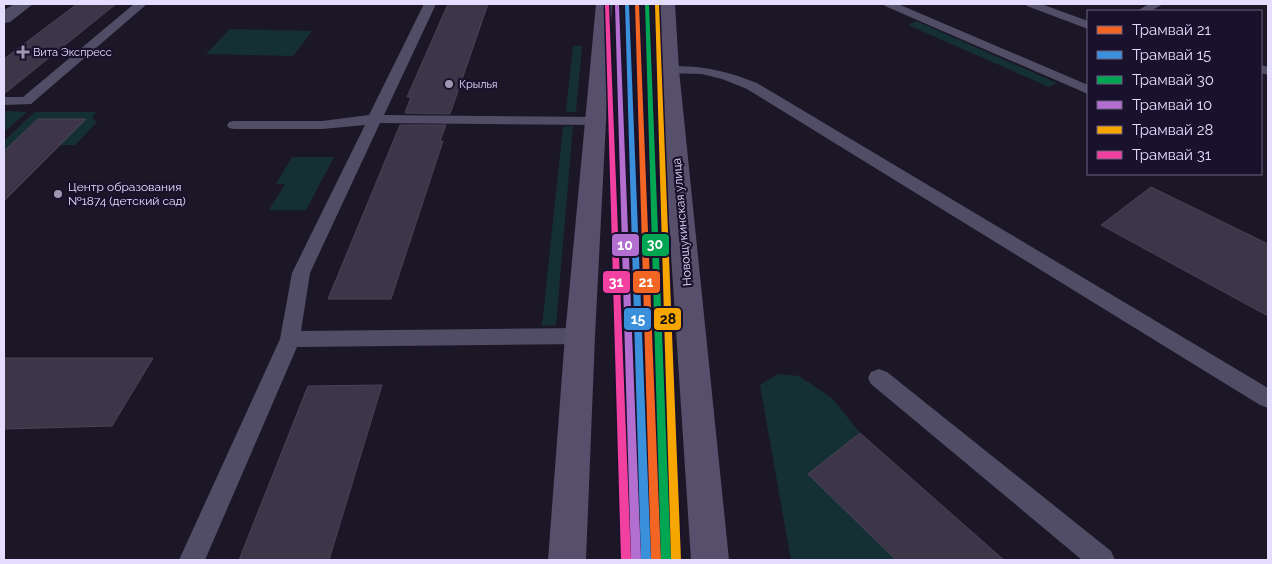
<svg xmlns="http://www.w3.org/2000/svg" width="1272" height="564" font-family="Raleway,sans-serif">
<rect width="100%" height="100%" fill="#1c1727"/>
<!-- green -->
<g fill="#153035">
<polygon points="916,21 1057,83 1049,87 908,25"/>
<polygon points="230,29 312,31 293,56 206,54"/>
<polygon points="573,46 582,46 576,112 566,112"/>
<polygon points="4,111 6,111 27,112 4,132"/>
<polygon points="35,112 96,112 92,118 97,122 75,145 60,145 85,119 38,119 4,151 4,141"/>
<polygon points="573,126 556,325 542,326 563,127"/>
<polygon points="292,157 334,157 306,210 269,210 285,184 276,184"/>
<polygon points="778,374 799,376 832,398 860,433 809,474 896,560 791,560 760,385"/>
</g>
<!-- building -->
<g fill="#3c3648" stroke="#4a4259">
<polygon points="77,4 116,4 4,94 4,59"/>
<polygon points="448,4 488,4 450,114 405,113 411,97 407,97"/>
<polygon points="38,119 86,119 4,201 4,151"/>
<polygon points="400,125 446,125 440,141 443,141 391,299 328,299"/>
<polygon points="1151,187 1268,244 1268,316 1101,225"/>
<polygon points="4,358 153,358 112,426 4,429"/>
<polygon points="382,385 329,560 239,560 308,386"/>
<polygon points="860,433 979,538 1004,560 896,560 808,474"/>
</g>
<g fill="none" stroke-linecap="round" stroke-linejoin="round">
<!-- service -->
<g fill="#524d67" fill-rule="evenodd">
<polygon points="134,4 147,4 31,104 4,105 4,97 23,97"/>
<polygon points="424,4 436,4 384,115 596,117 601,118 603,121 601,124 596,125 380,123 310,273 301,331 580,328 587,330 590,336 587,342 580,344 297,347 205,560 179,560 280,339 292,273 365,125 322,129 234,129 229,128 227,125 229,122 234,121 322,121 369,115"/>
<polygon points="883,4 898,4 1088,85 1088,94 885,6"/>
<polygon points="1025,4 1041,4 1088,21 1088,29 1027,6"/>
<polygon points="1149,4 1163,4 1151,11 1137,11"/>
<polygon points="1261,65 1268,67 1268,75 1261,73"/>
<path d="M669,66c36,0 54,4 88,17l511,305v20l-8,-3 -513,-316 -25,-10 -20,-5 -38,-1 -2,-3z"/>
<polygon points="879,369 887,372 1111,551 1115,560 1082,560 871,384 868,378 871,372"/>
</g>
<!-- tertiary -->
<polygon fill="#524d67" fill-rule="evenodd" points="14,4 33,4 10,22 4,23 4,10"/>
<!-- secondary -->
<g fill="#56506d" fill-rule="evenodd">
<polygon points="596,4 612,4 595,336 586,560 548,560 565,336"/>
<polygon points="659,4 675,4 679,70 729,560 691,560 659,70"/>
</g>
<!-- tram-1 casing -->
<g stroke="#1a112d" stroke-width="3">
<polygon id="tram-1" points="635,4 639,4 661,560 651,560"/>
</g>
<!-- tram-2 casing -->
<g stroke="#1a112d" stroke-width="3">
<polygon id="tram-2" points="625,4 629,4 651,560 641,560"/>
</g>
<!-- tram-3 casing -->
<g stroke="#1a112d" stroke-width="3">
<polygon id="tram-3" points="645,4 649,4 671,560 661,560"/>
</g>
<!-- tram-4 casing -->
<g stroke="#1a112d" stroke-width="3">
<polygon id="tram-4" points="615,4 619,5 641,560 631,560"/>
</g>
<!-- tram-5 casing -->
<g stroke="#1a112d" stroke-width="3">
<polygon id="tram-5" points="655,4 659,4 681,560 671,560 671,559"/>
</g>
<!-- tram-6 casing -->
<g stroke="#1a112d" stroke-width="3">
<polygon id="tram-6" points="605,4 609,5 631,560 621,560"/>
</g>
<!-- tram-1 -->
<use href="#tram-1" fill="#f26522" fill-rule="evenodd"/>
<!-- tram-2 -->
<use href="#tram-2" fill="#3a90db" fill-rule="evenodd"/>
<!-- tram-3 -->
<use href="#tram-3" fill="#00a651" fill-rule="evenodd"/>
<!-- tram-4 -->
<use href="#tram-4" fill="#b36fd0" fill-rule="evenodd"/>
<!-- tram-5 -->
<use href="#tram-5" fill="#f7a600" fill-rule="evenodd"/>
<!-- tram-6 -->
<use href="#tram-6" fill="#f240a1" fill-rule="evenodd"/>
</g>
<!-- markers -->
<g fill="#9f98b3" stroke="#1a112d" stroke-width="2">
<path d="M20.5 44.5h5v5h5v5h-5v5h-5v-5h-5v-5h5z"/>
<circle cx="449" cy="84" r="5"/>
<circle cx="58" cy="194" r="5"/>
</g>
<g text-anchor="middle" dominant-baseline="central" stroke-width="4.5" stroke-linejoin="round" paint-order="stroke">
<!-- far-poi labels -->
<g font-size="11" fill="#e5ddff" stroke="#1a112d" text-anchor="start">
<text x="33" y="52">Вита Экспресс</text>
<text x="459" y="84">Крылья</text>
</g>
<!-- poi labels -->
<g font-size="12" fill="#e5ddff" stroke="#1a112d" text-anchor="start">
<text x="68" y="187">Центр образования<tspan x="68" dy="14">№1874 (детский сад)</tspan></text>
</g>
<!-- street labels -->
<g font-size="12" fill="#e5ddff" stroke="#1a112d">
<text transform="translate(682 222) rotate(-95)">Новощукинская улица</text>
</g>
</g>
<g stroke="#1a112d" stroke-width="2">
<rect x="641" y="233" width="29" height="24" rx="5" fill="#00a651"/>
<rect x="611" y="233" width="29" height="24" rx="5" fill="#b36fd0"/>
<rect x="632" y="270" width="29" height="24" rx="5" fill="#f26522"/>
<rect x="602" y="270" width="29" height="24" rx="5" fill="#f240a1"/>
<rect x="653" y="307" width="29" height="24" rx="5" fill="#f7a600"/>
<rect x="623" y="307" width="29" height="24" rx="5" fill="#3a90db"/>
</g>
<g font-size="14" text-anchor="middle" font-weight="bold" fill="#fff">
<text x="655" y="249">30</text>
<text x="625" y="250">10</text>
<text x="646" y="287">21</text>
<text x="616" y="287">31</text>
<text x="638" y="324">15</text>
</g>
<g font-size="14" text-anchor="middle" font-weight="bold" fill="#111">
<text x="668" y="324">28</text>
</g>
<!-- border -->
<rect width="1272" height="564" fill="none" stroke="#e5ddff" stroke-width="10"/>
<!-- legend -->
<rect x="1087" y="10" width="175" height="165" fill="#1a112d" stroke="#6b6381"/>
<rect x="1097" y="26" width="25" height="8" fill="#f26522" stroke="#6b6381"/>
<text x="1132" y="35" font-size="15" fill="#e5ddff">Трамвай 21</text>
<rect x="1097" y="51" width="25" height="8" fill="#3a90db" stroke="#6b6381"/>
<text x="1132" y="60" font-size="15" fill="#e5ddff">Трамвай 15</text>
<rect x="1097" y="76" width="25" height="8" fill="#00a651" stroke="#6b6381"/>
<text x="1132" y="85" font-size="15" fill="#e5ddff">Трамвай 30</text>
<rect x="1097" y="101" width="25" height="8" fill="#b36fd0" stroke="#6b6381"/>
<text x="1132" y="110" font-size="15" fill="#e5ddff">Трамвай 10</text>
<rect x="1097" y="126" width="25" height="8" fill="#f7a600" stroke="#6b6381"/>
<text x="1132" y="135" font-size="15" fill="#e5ddff">Трамвай 28</text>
<rect x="1097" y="151" width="25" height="8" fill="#f240a1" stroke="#6b6381"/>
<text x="1132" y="160" font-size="15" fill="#e5ddff">Трамвай 31</text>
</svg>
